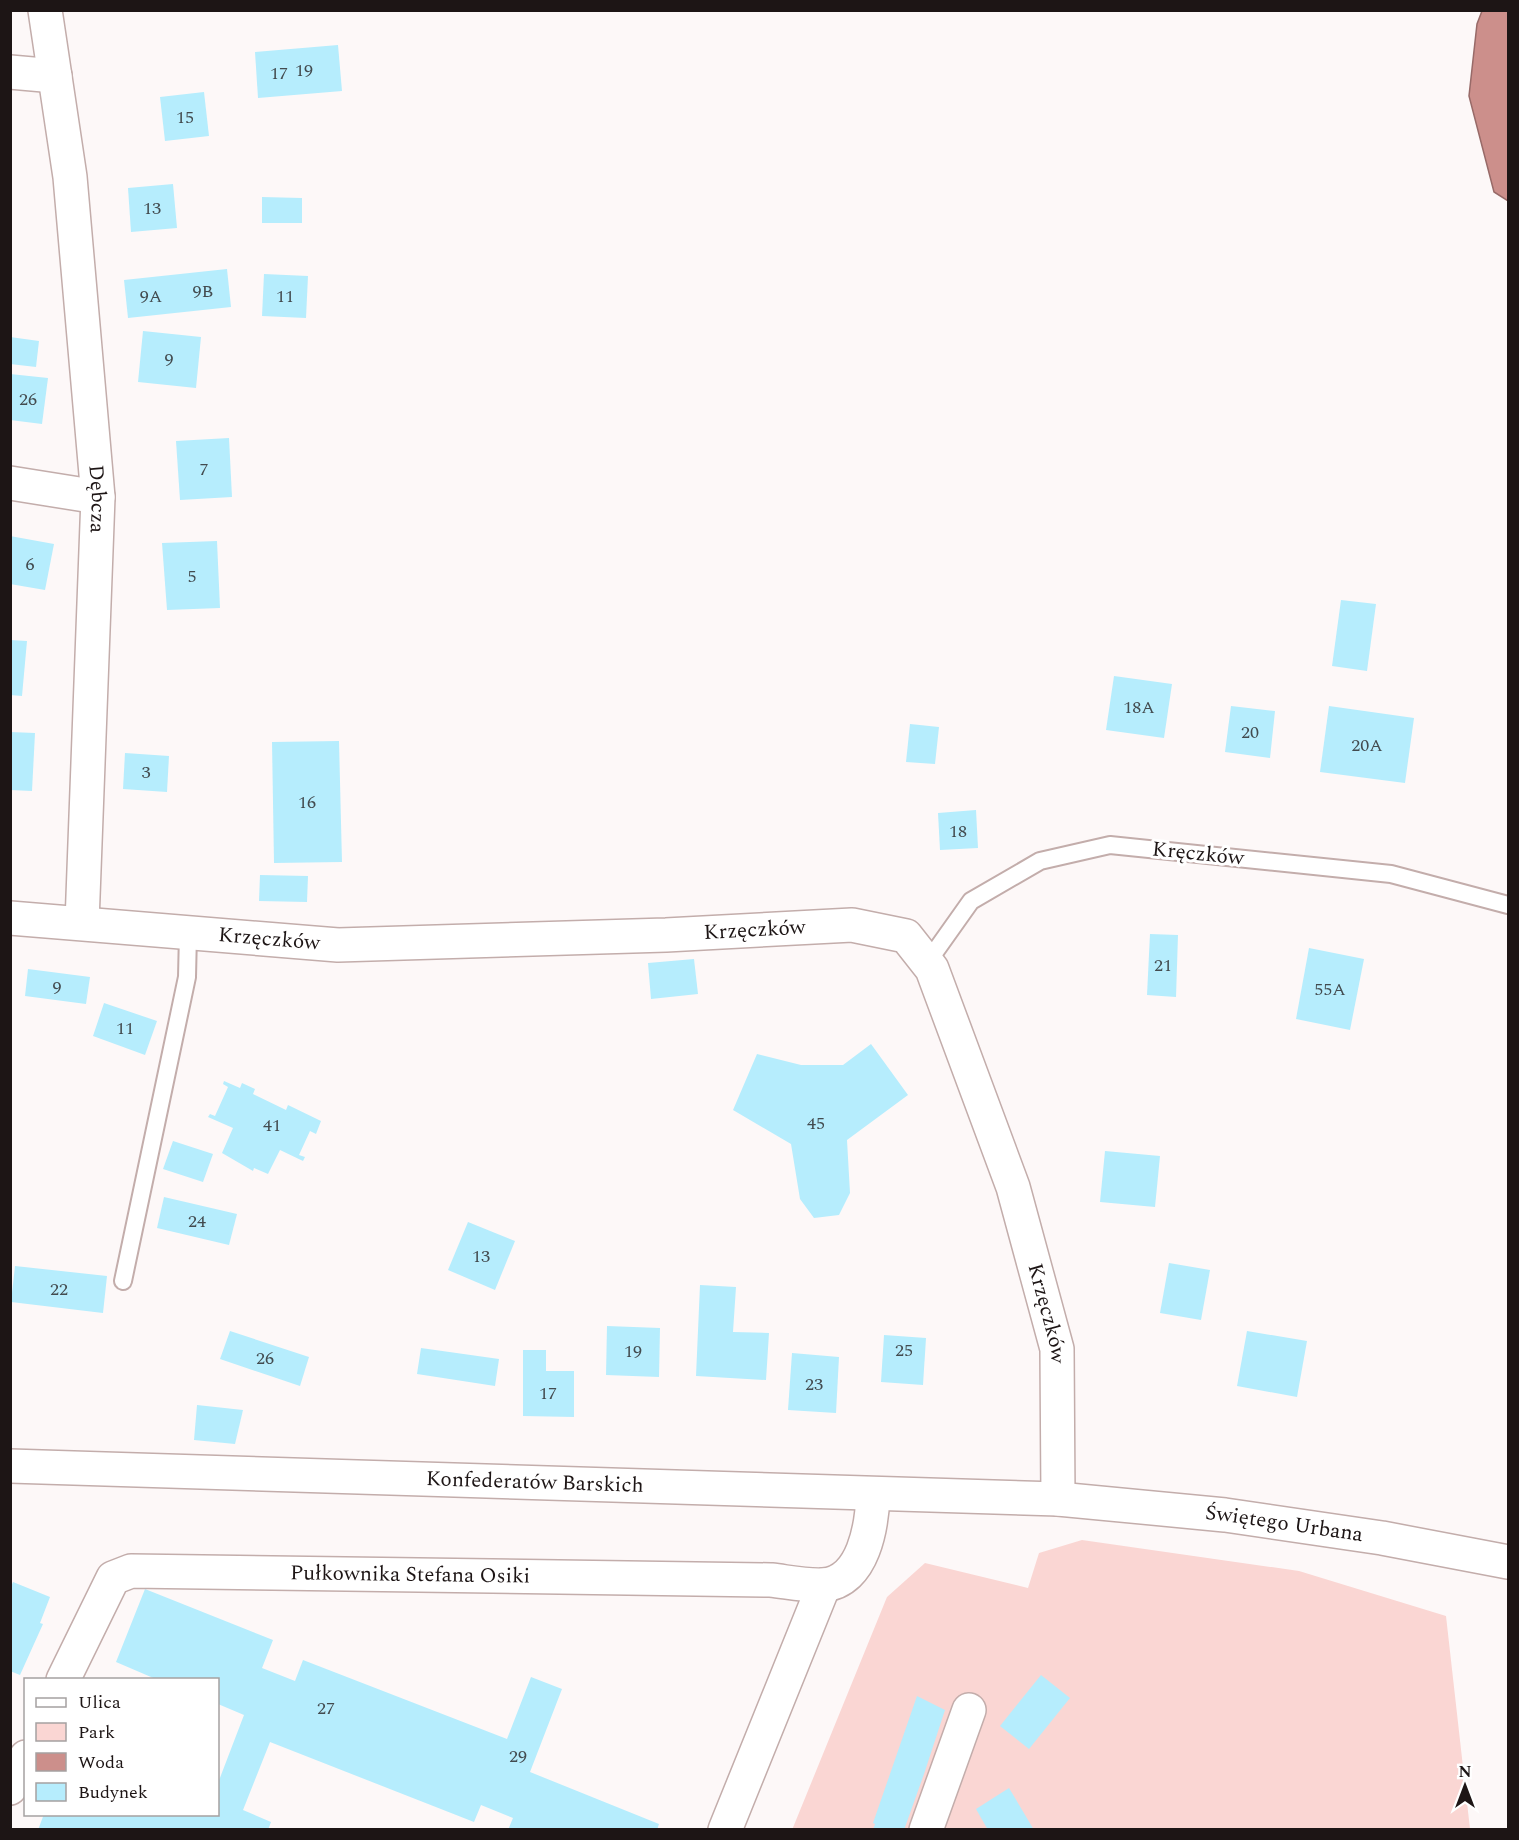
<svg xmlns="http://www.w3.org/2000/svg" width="1519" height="1840" font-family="Spectral,serif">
<rect width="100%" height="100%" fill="#fdf8f8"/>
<!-- green -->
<polygon fill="#fad6d3" points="1082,1540 1299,1571 1446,1616 1470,1829 792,1830 887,1597 925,1563 1028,1588 1039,1553"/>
<!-- water -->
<polygon fill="#cc8f8b" stroke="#986a68" stroke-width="1.5" points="1482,11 1508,11 1508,201 1494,192 1469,96 1477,24"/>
<!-- building -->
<g fill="#b6edfd">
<polygon points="338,45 342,91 258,98 255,52"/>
<polygon points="204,92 209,136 165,141 160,97"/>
<polygon points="173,184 177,228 131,232 128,188"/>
<polygon points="262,197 302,198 302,223 262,223"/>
<polygon points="227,269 231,307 128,318 124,280"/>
<polygon points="264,274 308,276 306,318 262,316"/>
<polygon points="143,331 201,337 196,388 138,382"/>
<polygon points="10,337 39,341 36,367 10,364"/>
<polygon points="10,374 48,378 42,424 10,420"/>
<polygon points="229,438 232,497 180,500 176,441"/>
<polygon points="10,536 54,544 45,590 10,584"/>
<polygon points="217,541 220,608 167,610 162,543"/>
<polygon points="1341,600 1376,604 1367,671 1332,666"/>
<polygon points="10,640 27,641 22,696 10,695"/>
<polygon points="1114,676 1172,684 1164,738 1106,730"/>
<polygon points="1231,706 1275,711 1270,758 1225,752"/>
<polygon points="1329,706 1414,718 1405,783 1320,772"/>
<polygon points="910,724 939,727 935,764 906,762"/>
<polygon points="10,732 35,733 32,791 10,790"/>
<polygon points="339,741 342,862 274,863 272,742"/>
<polygon points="125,753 169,756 167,792 123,789"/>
<polygon points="976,810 978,848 940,850 938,813"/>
<polygon points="260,875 308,876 307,902 259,901"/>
<polygon points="1150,934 1178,935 1176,997 1147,995"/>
<polygon points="1309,948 1364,959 1350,1030 1296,1019"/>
<polygon points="694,959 698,994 651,999 648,963"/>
<polygon points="28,969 90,977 86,1004 25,996"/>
<polygon points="104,1003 157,1021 145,1055 93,1036"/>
<polygon points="871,1044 908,1095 847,1140 850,1193 839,1215 814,1218 800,1199 791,1144 733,1110 757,1054 801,1065 843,1065"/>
<polygon points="224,1081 240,1088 242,1083 255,1089 253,1094 286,1110 288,1105 321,1121 316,1134 310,1131 299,1155 305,1157 303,1161 280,1150 268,1174 254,1168 253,1171 222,1153 233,1128 208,1117 210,1114 215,1116 228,1087 223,1084"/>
<polygon points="173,1141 213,1154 203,1182 163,1169"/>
<polygon points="1105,1151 1160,1156 1155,1207 1100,1202"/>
<polygon points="164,1197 237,1214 229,1245 157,1228"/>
<polygon points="468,1222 515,1241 495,1290 448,1270"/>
<polygon points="1169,1263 1210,1270 1201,1320 1160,1313"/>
<polygon points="15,1266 107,1276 103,1313 11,1302"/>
<polygon points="700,1285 736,1287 733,1332 769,1333 766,1380 696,1376"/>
<polygon points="607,1326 660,1328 659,1377 606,1375"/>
<polygon points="230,1331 309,1357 300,1386 220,1359"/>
<polygon points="1247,1331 1307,1341 1297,1397 1237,1386"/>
<polygon points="884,1335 926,1338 923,1385 881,1382"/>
<polygon points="421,1348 499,1359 495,1386 417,1374"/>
<polygon points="523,1350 546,1350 546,1371 574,1371 574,1417 523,1416"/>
<polygon points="792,1353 839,1357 836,1413 788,1410"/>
<polygon points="197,1405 243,1410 235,1444 194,1440"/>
<polygon points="13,1582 50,1597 40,1623 43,1624 20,1675 10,1671 10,1589"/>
<polygon points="145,1589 273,1640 262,1668 295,1681 303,1660 507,1739 531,1677 562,1689 530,1772 659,1824 657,1830 508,1830 513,1818 481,1805 474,1822 270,1742 243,1810 271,1822 268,1830 38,1830 44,1814 218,1814 218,1783 244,1715 218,1704 218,1680 158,1680 116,1662"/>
<polygon points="1041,1675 1070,1698 1029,1749 1000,1726"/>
<polygon points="917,1696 945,1710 924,1774 904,1830 873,1830 875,1824 873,1823"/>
<polygon points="1009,1788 1034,1830 988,1830 976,1809"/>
</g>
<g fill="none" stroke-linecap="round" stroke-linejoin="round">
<!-- service casing -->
<g stroke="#c3adab" stroke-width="20">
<g id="service">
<polyline points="927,963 971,901 1040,861 1110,845 1391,874 1508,905"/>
<polyline points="123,1281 187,977 188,933"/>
</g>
</g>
<!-- minor casing -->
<g stroke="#c3adab" stroke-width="36">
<g id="minor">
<path id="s1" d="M45,10l25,167 28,320 -16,426"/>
<polyline points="10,72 55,76"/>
<polyline points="10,483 98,497"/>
<path id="s2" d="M10,918l328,27 328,-10 186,-10 54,11 26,33 81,218 44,162 1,150"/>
<path id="s3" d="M10,1466l1048,33 167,16 157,23 126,24"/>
<path id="s4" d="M63,1680l50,-102 18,-7 640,9c17,2 36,6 52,5 41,-3 49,-60 50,-91"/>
<polyline points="10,1788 26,1757"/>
<polyline points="725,1830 824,1585"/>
<polyline points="926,1830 969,1710"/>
</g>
</g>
<!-- service -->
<use href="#service" stroke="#fff" stroke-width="16"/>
<!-- minor -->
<use href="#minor" stroke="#fff" stroke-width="33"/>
</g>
<g text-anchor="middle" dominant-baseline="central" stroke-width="6" stroke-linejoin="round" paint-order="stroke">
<!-- number labels -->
<g font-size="18" fill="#434b4f">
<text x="304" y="70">19</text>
<text x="279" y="73">17</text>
<text x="185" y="117">15</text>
<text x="152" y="208">13</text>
<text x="203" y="291">9B</text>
<text x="151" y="296">9A</text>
<text x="285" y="296">11</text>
<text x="169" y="359">9</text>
<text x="28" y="399">26</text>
<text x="204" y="469">7</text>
<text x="30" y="564">6</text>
<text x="192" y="576">5</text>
<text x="1139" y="707">18A</text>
<text x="1250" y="732">20</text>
<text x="1367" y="745">20A</text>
<text x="146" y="772">3</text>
<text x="307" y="802">16</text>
<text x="958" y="831">18</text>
<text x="1163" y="965">21</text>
<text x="57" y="987">9</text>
<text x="1330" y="989">55A</text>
<text x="125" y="1028">11</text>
<text x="816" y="1123">45</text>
<text x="272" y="1125">41</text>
<text x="197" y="1221">24</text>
<text x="481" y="1256">13</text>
<text x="59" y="1289">22</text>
<text x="904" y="1350">25</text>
<text x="633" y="1351">19</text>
<text x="265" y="1358">26</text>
<text x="814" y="1384">23</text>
<text x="548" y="1393">17</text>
<text x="326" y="1708">27</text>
<text x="518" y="1756">29</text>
</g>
<!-- street labels -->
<g font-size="21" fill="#1d1515" stroke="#fff">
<text stroke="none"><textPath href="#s1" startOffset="492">Dębcza</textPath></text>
<text transform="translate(1198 854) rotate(6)">Kręczków</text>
<text stroke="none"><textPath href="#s2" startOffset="746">Krzęczków</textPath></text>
<text stroke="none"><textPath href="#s2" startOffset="260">Krzęczków</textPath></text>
<text stroke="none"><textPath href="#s2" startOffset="1304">Krzęczków</textPath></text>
<text stroke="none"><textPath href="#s3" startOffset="525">Konfederatów Barskich</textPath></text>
<text stroke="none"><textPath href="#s3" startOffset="1276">Świętego Urbana</textPath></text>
<text stroke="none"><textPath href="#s4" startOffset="412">Pułkownika Stefana Osiki</textPath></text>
</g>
</g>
<!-- border -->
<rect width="1519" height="1840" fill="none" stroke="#1d1515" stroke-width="24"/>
<!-- legend -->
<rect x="24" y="1678" width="195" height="138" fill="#ffffff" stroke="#a5a1a1" stroke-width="1.5"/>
<rect x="36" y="1698" width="30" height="9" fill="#ffffff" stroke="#a5a1a1" stroke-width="1.5"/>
<text x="78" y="1708" font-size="18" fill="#1d1515">Ulica</text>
<rect x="36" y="1723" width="30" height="18" fill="#fad6d3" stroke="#a5a1a1" stroke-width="1.5"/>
<text x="78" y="1738" font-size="18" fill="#1d1515">Park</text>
<rect x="36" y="1753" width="30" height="18" fill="#cc8f8b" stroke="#a5a1a1" stroke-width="1.5"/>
<text x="78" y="1768" font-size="18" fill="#1d1515">Woda</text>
<rect x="36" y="1783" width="30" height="18" fill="#b6edfd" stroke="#a5a1a1" stroke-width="1.5"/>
<text x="78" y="1798" font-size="18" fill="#1d1515">Budynek</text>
<!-- north arrow -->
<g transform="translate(1465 1786)" stroke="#ffffff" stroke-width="4.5" paint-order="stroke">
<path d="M0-4.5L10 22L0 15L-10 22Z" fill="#1d1515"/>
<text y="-9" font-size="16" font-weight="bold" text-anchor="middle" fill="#1d1515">N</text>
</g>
</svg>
